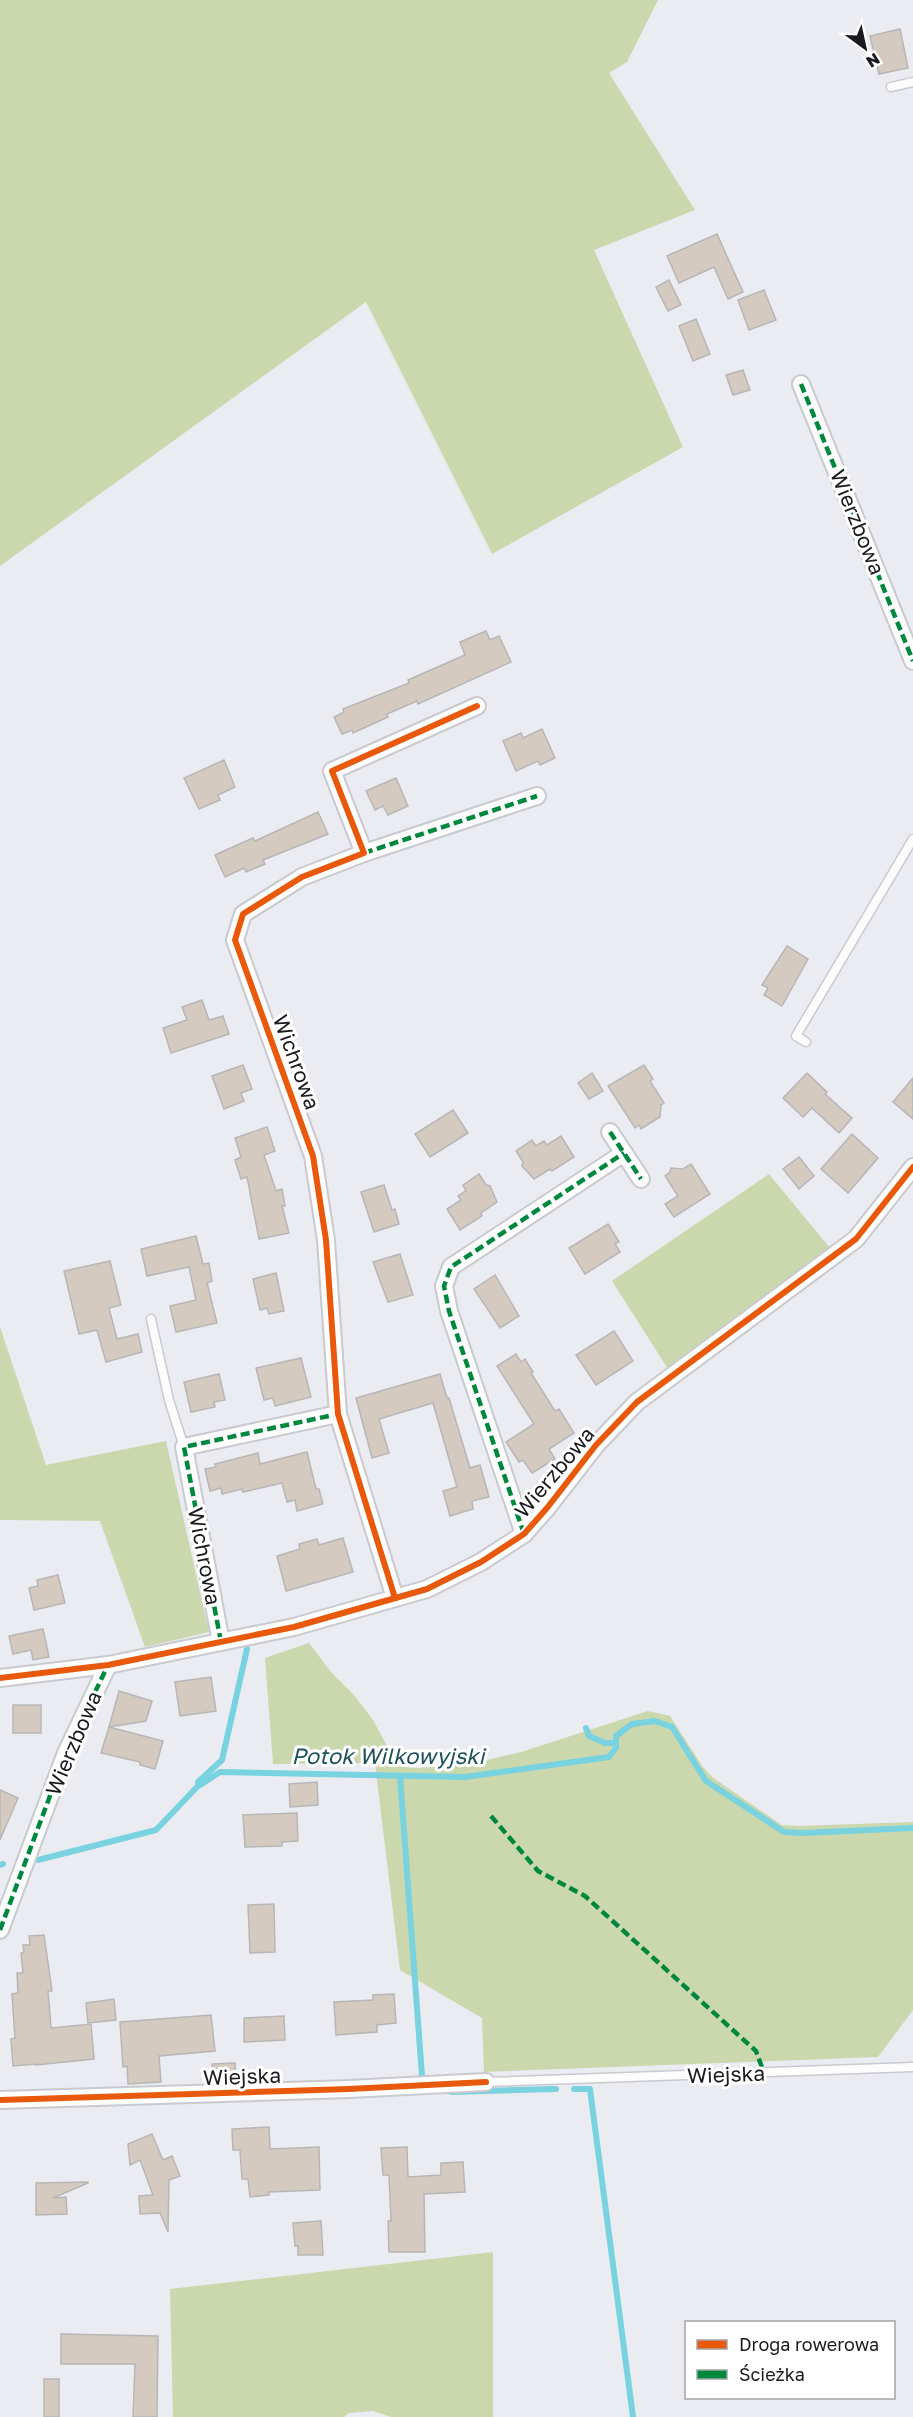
<svg xmlns="http://www.w3.org/2000/svg" width="913" height="2417" font-family="'Golos Text',sans-serif">
<rect width="100%" height="100%" fill="#ebecf2"/>
<!-- green -->
<g fill="#cbd7ad">
<polygon points="0,0 658,0 627,62 609,73 695,210 594,250 683,447 492,554 366,302 0,566"/>
<polygon points="769,1174 830,1248 808,1270 668,1369 612,1281"/>
<polygon points="0,1327 46,1465 166,1441 209,1632 145,1647 100,1521 0,1520"/>
<polygon points="309,1643 331,1672 354,1695 373,1720 398,1766 415,1768 466,1765 521,1752 648,1711 670,1716 703,1767 712,1777 782,1825 798,1826 913,1822 913,2010 878,2057 484,2072 482,2018 400,1970 375,1763 273,1764 265,1658"/>
<polygon points="493,2252 493,2417 391,2417 373,2411 349,2413 344,2417 173,2417 170,2289"/>
</g>
<g fill="none" stroke-linecap="round" stroke-linejoin="round">
<!-- stream -->
<g stroke="#78d2e0" stroke-width="6">
<polyline points="586,1728 589,1736 605,1743 615,1743"/>
<polyline points="400,1776 422,2076"/>
<polyline points="198,1782 222,1760 247,1649"/>
<polyline points="38,1860 156,1830 197,1787 220,1772 465,1777 609,1757 616,1748 616,1736 632,1724 655,1721 672,1727 706,1781 784,1832 803,1833 913,1828"/>
<polyline points="0,1865 3,1864"/>
<polyline points="574,2089 590,2089 591,2097 633,2417"/>
<polyline points="451,2092 556,2089"/>
</g>
</g>
<!-- building -->
<g fill="#d5cabf" stroke="#b7b6b7" stroke-width="1.5">
<polygon points="900,29 908,68 879,74 870,36"/>
<polygon points="717,234 743,292 728,299 714,267 679,283 667,256"/>
<polygon points="669,280 681,305 668,311 656,287"/>
<polygon points="764,290 776,320 749,330 738,300"/>
<polygon points="696,319 710,354 693,361 679,326"/>
<polygon points="743,370 750,390 733,395 726,375"/>
<polygon points="486,631 490,640 499,636 511,662 418,704 417,701 387,714 388,717 353,733 352,730 342,734 334,717 344,712 343,709 409,683 408,680 465,655 460,642"/>
<polygon points="542,729 555,758 540,765 538,761 516,771 503,741 521,733 523,738"/>
<polygon points="224,760 235,787 218,795 220,800 199,809 184,778"/>
<polygon points="396,778 408,806 388,815 383,806 375,810 366,791"/>
<polygon points="318,812 328,834 263,860 265,864 246,872 244,868 225,877 215,855 253,838 255,841"/>
<polygon points="787,946 808,959 782,1006 764,995 768,988 762,985"/>
<polygon points="202,1000 209,1020 223,1016 229,1034 171,1053 163,1028 187,1020 182,1007"/>
<polygon points="243,1065 252,1089 241,1093 244,1101 224,1109 212,1076"/>
<polygon points="644,1065 653,1079 650,1081 664,1103 661,1105 660,1117 641,1129 639,1125 635,1128 608,1086"/>
<polygon points="592,1073 603,1091 589,1099 578,1083"/>
<polygon points="807,1073 827,1092 825,1094 852,1118 839,1133 812,1108 803,1117 783,1098"/>
<polygon points="913,1078 913,1119 893,1102"/>
<polygon points="453,1110 468,1133 430,1157 415,1134"/>
<polygon points="267,1127 275,1151 264,1155 276,1191 282,1189 285,1206 282,1206 289,1233 259,1239 247,1177 241,1179 235,1160 241,1157 235,1138"/>
<polygon points="852,1134 878,1158 848,1193 821,1169"/>
<polygon points="561,1136 574,1157 552,1171 550,1169 534,1179 522,1166 523,1162 516,1151 532,1140 536,1146 544,1141 547,1145"/>
<polygon points="799,1157 814,1176 799,1189 783,1169"/>
<polygon points="691,1164 710,1194 674,1217 665,1204 678,1196 665,1176 670,1172 671,1168 683,1169"/>
<polygon points="479,1174 486,1185 490,1186 497,1202 481,1213 482,1216 460,1230 447,1209 461,1200 458,1196 466,1191 463,1185"/>
<polygon points="384,1185 392,1210 395,1209 399,1224 374,1232 361,1192"/>
<polygon points="608,1224 619,1242 615,1244 620,1252 585,1274 569,1248"/>
<polygon points="196,1236 203,1264 209,1263 212,1281 207,1283 217,1323 176,1332 170,1306 196,1300 189,1267 147,1276 141,1249"/>
<polygon points="400,1254 413,1295 388,1302 373,1262"/>
<polygon points="110,1261 121,1305 109,1308 117,1339 138,1334 142,1352 106,1362 97,1330 79,1334 64,1271"/>
<polygon points="276,1273 284,1311 269,1314 267,1308 260,1310 253,1279"/>
<polygon points="495,1275 519,1316 500,1328 474,1289"/>
<polygon points="614,1331 633,1361 596,1385 576,1355"/>
<polygon points="516,1354 521,1362 525,1359 533,1372 531,1373 555,1411 559,1409 574,1433 549,1449 555,1459 532,1473 523,1460 519,1462 506,1442 534,1424 497,1366"/>
<polygon points="301,1358 311,1397 275,1406 273,1398 264,1400 256,1368"/>
<polygon points="219,1374 225,1400 214,1402 215,1407 191,1412 184,1382"/>
<polygon points="440,1374 447,1398 449,1398 470,1468 480,1465 489,1497 472,1501 473,1509 450,1516 443,1491 457,1487 433,1403 379,1419 389,1453 372,1458 356,1398"/>
<polygon points="307,1452 316,1489 319,1489 323,1504 297,1511 295,1500 287,1502 282,1483 243,1492 242,1489 222,1494 221,1488 210,1491 205,1469 216,1467 215,1464 258,1453 260,1464"/>
<polygon points="343,1538 353,1572 286,1591 277,1556 300,1549 299,1544 317,1539 319,1545"/>
<polygon points="58,1575 65,1603 34,1610 29,1588 38,1586 37,1580"/>
<polygon points="43,1629 49,1657 33,1660 31,1650 13,1654 9,1636"/>
<polygon points="211,1677 216,1711 180,1716 175,1682"/>
<polygon points="119,1691 152,1701 146,1721 109,1727"/>
<rect x="13" y="1705" width="28" height="28"/>
<polygon points="109,1727 163,1741 155,1769 140,1765 140,1762 101,1753"/>
<polygon points="317,1782 318,1805 290,1807 289,1784"/>
<polygon points="0,1790 18,1798 0,1840"/>
<polygon points="297,1813 298,1841 282,1842 282,1846 245,1847 243,1815"/>
<polygon points="274,1904 275,1952 250,1953 248,1905"/>
<polygon points="44,1935 52,1991 48,1991 51,2028 91,2024 94,2059 36,2065 36,2064 13,2066 11,2039 15,2038 12,1994 18,1993 17,1973 23,1973 21,1953 24,1952 23,1945 30,1945 29,1936"/>
<polygon points="394,1994 396,2023 377,2025 377,2032 336,2035 334,2002 373,2000 373,1995"/>
<polygon points="114,1999 116,2020 88,2023 86,2003"/>
<polygon points="211,2015 215,2051 159,2056 161,2082 128,2084 127,2066 123,2067 120,2022"/>
<polygon points="284,2016 285,2040 244,2042 244,2018"/>
<polygon points="235,2063 236,2080 213,2081 212,2064"/>
<polygon points="269,2127 270,2149 319,2147 320,2190 269,2192 269,2195 250,2197 248,2179 242,2179 240,2150 233,2150 232,2129"/>
<polygon points="152,2134 163,2160 172,2156 180,2176 169,2180 168,2232 160,2213 140,2214 139,2196 153,2195 140,2160 130,2165 128,2144"/>
<polygon points="407,2147 408,2177 441,2175 441,2163 463,2162 465,2192 424,2194 425,2252 389,2252 388,2221 391,2221 389,2175 383,2175 381,2148"/>
<polygon points="36,2183 88,2182 88,2183 53,2198 66,2197 67,2214 36,2215"/>
<polygon points="321,2221 323,2255 298,2255 298,2246 295,2246 293,2223"/>
<polygon points="61,2334 158,2336 157,2417 133,2417 135,2364 61,2364"/>
<rect x="44" y="2379" width="15" height="38"/>
</g>
<g fill="none" stroke-linecap="round" stroke-linejoin="round">
<!-- lane casing -->
<g stroke="#c9cacf" stroke-width="11">
<g id="lane">
<polyline points="891,87 913,82"/>
<polyline points="806,1042 796,1036 913,839"/>
<polyline points="151,1319 169,1400 184,1447"/>
<polyline points="486,2082 913,2067"/>
</g>
</g>
<!-- street casing -->
<g stroke="#c9cacf" stroke-width="20">
<g id="street">
<polyline points="801,384 913,661"/>
<polyline points="364,853 537,796"/>
<polyline points="610,1132 641,1179"/>
<polyline points="524,1534 449,1311 444,1286 451,1267 624,1153"/>
<polyline points="395,1598 338,1414 326,1240 313,1156 235,940 243,914 302,877 364,853 332,771 477,706"/>
<polyline points="221,1642 184,1447 338,1414"/>
<polyline points="0,1678 108,1665 294,1627 427,1589 481,1562 524,1534 547,1508 596,1445 637,1402 856,1239 913,1167"/>
<polyline points="0,1930 66,1753 108,1665"/>
<polyline points="0,2100 349,2089 486,2082"/>
</g>
</g>
<!-- lane -->
<use href="#lane" stroke="#fcfcfd" stroke-width="8"/>
<!-- street -->
<use href="#street" stroke="#fcfcfd" stroke-width="16"/>
<!-- quiet -->
<g stroke="#00873e" stroke-width="4.5" stroke-dasharray="9 4.5" stroke-linecap="butt">
<polyline points="801,384 913,661"/>
<polyline points="364,853 537,796"/>
<polyline points="610,1132 641,1179"/>
<polyline points="524,1534 449,1311 444,1286 451,1267 624,1153"/>
<polyline points="221,1642 184,1447 338,1414"/>
<polyline points="491,1816 538,1871 585,1896 756,2051 764,2073"/>
<polyline points="0,1930 66,1753 108,1665"/>
</g>
<!-- cycleway casing -->
<g stroke="#fff" stroke-width="10">
<g id="cycleway">
<polyline points="395,1598 338,1414 326,1240 313,1156 235,940 243,914 302,877 364,853 332,771 477,706"/>
<polyline points="0,1678 108,1665 294,1627 427,1589 481,1562 524,1534 547,1508 596,1445 637,1402 856,1239 913,1167"/>
<polyline points="0,2100 349,2089 486,2082"/>
</g>
</g>
<!-- cycleway -->
<use href="#cycleway" stroke="#e8590c" stroke-width="6"/>
</g>
<g text-anchor="middle" dominant-baseline="central" stroke-width="6" stroke-linejoin="round" paint-order="stroke">
<!-- street labels -->
<g font-size="21" fill="#191b1e" stroke="#fff">
<text transform="translate(858 522) rotate(68)">Wierzbowa</text>
<text transform="translate(297 1062) rotate(70)">Wichrowa</text>
<text transform="translate(554 1472) rotate(-50)">Wierzbowa</text>
<text transform="translate(205 1556) rotate(79)">Wichrowa</text>
<text transform="translate(73 1743) rotate(-67)">Wierzbowa</text>
<text transform="translate(726 2074) rotate(-2)">Wiejska</text>
<text transform="translate(242 2076) rotate(-2)">Wiejska</text>
</g>
<!-- water labels -->
<g font-size="22" font-style="italic" fill="#1e535a" stroke="#fff">
<text x="388" y="1755">Potok Wilkowyjski</text>
</g>
</g>
<!-- legend -->
<rect x="685" y="2321" width="210" height="78" fill="#ffffff" stroke="#a3a4a5" stroke-width="1.5"/>
<rect x="697" y="2340" width="30" height="9" fill="#e8590c" stroke="#a3a4a5" stroke-width="1.5"/>
<text x="739" y="2351" font-size="18" fill="#191b1e">Droga rowerowa</text>
<rect x="697" y="2370" width="30" height="9" fill="#00873e" stroke="#a3a4a5" stroke-width="1.5"/>
<text x="739" y="2381" font-size="18" fill="#191b1e">Ścieżka</text>
<!-- north arrow -->
<g transform="translate(865 48) rotate(147)" stroke="#ffffff" stroke-width="4.5" paint-order="stroke">
<path d="M0-4.5L10 22L0 15L-10 22Z" fill="#191b1e"/>
<text y="-9" font-size="16" font-weight="bold" text-anchor="middle" fill="#191b1e">N</text>
</g>
</svg>
